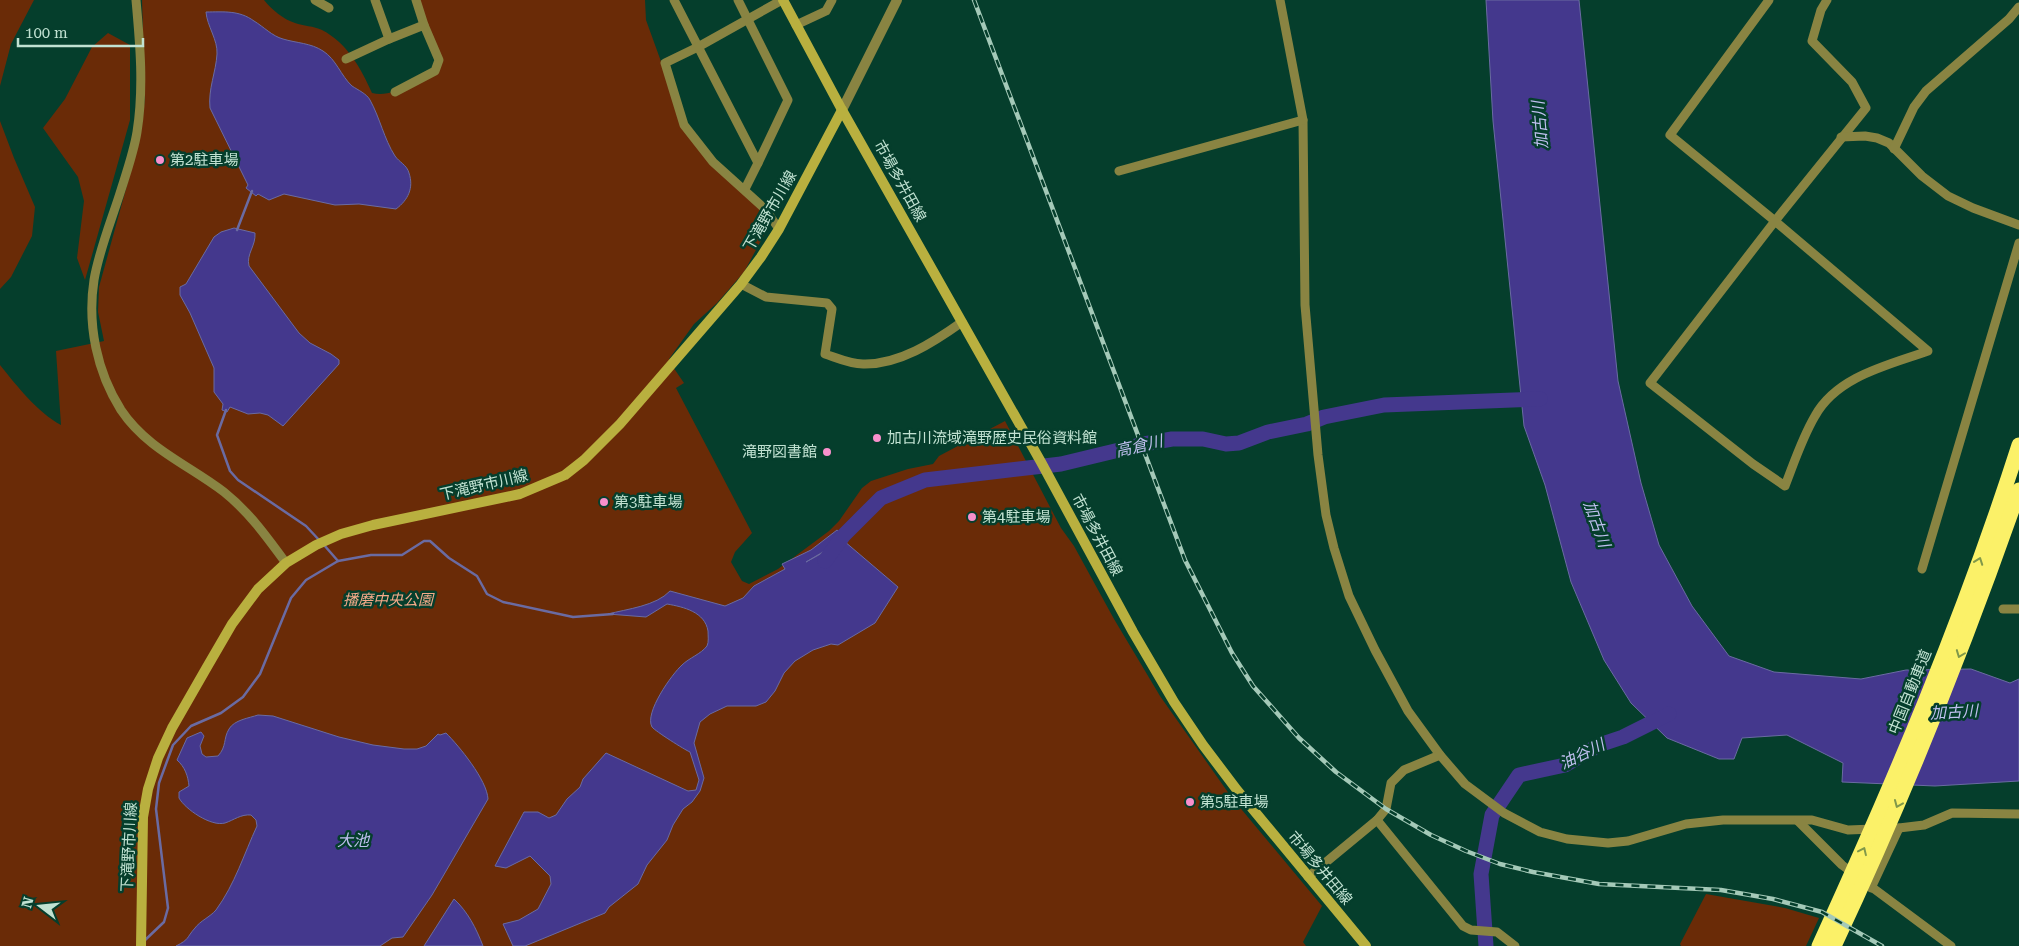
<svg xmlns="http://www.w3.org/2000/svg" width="2019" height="946" font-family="'Roboto Serif','Noto Sans JP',serif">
<rect width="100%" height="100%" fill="#053e2c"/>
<!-- green -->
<g fill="#6a2b07">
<polygon points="0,0 34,0 11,44 0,86"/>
<path d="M142,0h122c8,10 19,19 31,23 8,3 19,3 27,7 25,13 39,38 50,63 22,5 44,-12 63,-22l4,-12 -23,-59h229l1,20 38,105 29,37 52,47 5,15 -26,48 -27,31 -23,21 -25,35 2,5 13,19 -8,5 76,145 -17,19 -4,10 11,19 7,3 29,-15 51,-38 10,-10 23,-33 9,-7 37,-12 25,-5 6,-8 66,-35 56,107 13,18 40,73 46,77 72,102 90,108 -19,36 3,4h-1306v-581c17,21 37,47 61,60l-5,-74 48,-10 -6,-29 1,-25 33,-120 10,-43 3,-27z"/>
<polygon points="108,33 130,45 130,120 85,280 77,258 84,201 78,177 43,128 65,99 92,47"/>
<polygon points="0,121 14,158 35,207 32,236 11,277 0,289"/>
<polygon points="1706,894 1785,908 1819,918 1806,946 1681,946 1680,944"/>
</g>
<!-- water -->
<g fill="#44388d" stroke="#6a6ba2">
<polygon points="1486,0 1579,0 1618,381 1641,483 1659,545 1692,606 1729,656 1774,672 1861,679 1906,670 1971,669 2010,683 2019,679 2019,781 1935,786 1842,782 1843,763 1787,735 1742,738 1734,759 1719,759 1667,738 1631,703 1604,660 1571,582 1545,485 1524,426 1493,121"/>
<path d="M206,12c18,0 33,-2 48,9 10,6 18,15 29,18 13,4 28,4 40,12 13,8 18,25 29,35 6,4 15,8 18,14 10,18 14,39 25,56 4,6 12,9 14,17 5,15 -1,27 -13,36l-37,-5 -24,1 -51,-11 -15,6 -11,-6 -2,2 -10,-8 2,-3 -38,-77c-2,-19 6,-36 7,-54 1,-14 -10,-28 -11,-42z"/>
<path d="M234,228l21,5c1,13 -9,21 -6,33l50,67 11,10 21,11 8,6v4l-56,62 -15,-11 -8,-2 -12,1 -18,-7 -3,5 -5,-2 1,-6 -9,-12v-24l-24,-55 -10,-18v-8l6,-3 28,-47 7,-5z"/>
<path d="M837,530l9,7 -3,3 -37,22 38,-21 54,46 -23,36 -37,22 -7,-1 -18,6 -18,11 -11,12 -9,18 -9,11 -10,4h-29l-17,8 -10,8 -6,21 10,35 -4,13 -8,11 -9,7 -10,16 -6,15 -20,25 -9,19 -29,23 -4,6 -80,33h-12l-10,-22 16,-4 19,-11 13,-25 -1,-8 -20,-20 -24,12 -11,-2 29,-54h14l11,6 7,-3 11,-16 13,-12 3,-8 23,-26 82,38 8,-1 3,-10 -9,-28c-5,-2 -35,-21 -38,-25 -8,-14 20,-53 30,-62 7,-7 19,-11 25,-19 2,-4 1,-10 1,-15 -3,-19 -24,-24 -41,-27l-21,13 -38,-3c19,-5 48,-8 62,-23l55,15 18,-8 11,-12 31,-17 -3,-5 29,-14z"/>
<path d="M258,715l15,1 66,21 34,8 31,4h13l9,-3 12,-12 2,1 6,-2c13,13 41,47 42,66l-56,96 -29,42 -11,1 -12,8h-204c14,-7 10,-8 19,-18 5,-7 15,-11 21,-18 19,-26 28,-56 41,-84l-1,-6 -5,-5c-10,-1 -17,5 -26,8 -14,4 -40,-14 -46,-25v-6l10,-6c-1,-10 -4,-19 -12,-26l10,-22 14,-6 3,4 -4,10 2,8 4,3 12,-1c9,-10 5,-17 11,-27 5,-9 20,-11 29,-14z"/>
<path d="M454,899c14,13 22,29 29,47h-59z"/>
</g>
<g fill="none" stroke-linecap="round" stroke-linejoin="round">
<!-- stream -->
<g stroke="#6a6ba2" stroke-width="2.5">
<polyline points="237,230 252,191"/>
<polyline points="226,410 217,435 230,471 238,480 306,526 320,541"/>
<polyline points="324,545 338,561"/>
<polyline points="143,942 164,922 168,908 156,809 159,783 173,745 191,726 221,713 243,697 260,674 291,598 306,580 338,561 371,555 402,555 424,541 430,541 449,558 477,576 487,594 503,602 573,617 613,614"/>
</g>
<!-- river -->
<g stroke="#44388d" stroke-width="15">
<polyline points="825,561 843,536 881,498 925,480 1061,464 1144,444 1172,439 1203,439 1226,444 1239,443 1268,432 1307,424 1324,417 1384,405 1540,399"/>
<polyline points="1486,946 1481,874 1492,815 1519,775 1565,765 1599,745 1623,737 1669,714"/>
</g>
<!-- minor -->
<g stroke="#898442" stroke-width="9">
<path d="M136,0c4,44 8,88 1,132 -3,19 -10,39 -16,58 -9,29 -22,60 -27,90 -7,45 3,92 27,130 26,39 68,55 103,82 25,20 43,45 62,71"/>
<polyline points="315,0 329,8"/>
<polyline points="375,0 389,39"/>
<polyline points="416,0 424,25"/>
<polyline points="674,0 758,163 788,100 738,0"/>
<polyline points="1280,0 1303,120 1305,305 1318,455 1326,515 1334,548 1349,596 1375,650 1408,711 1440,755 1465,784 1504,813 1540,832 1567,839 1608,843 1628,841 1686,824 1723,820 1812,820 1848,830 1899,828 1924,825 1952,813 2019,814"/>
<polyline points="1769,0 1670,135 1775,221 1866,108 1852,82 1812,41 1821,10 1827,0"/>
<polyline points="796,25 826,11 832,0"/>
<polyline points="346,59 389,39 424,25 439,60 435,71 395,92"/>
<polyline points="1841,137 1865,136 1877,138 1889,143 1922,176 1948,196 1973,208 2019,225"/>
<polyline points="1894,149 1914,107 1926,91 2009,19 2019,7"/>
<polyline points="1119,171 1303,120"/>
<polyline points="745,189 758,163"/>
<path d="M1775,221l153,130c-39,14 -91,25 -113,65 -13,22 -21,47 -30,70l-32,-22 -103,-81z"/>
<polyline points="779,229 765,209 713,162 684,125 665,63 698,47 782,0"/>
<path d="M741,284l25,13 61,6 5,6 -7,45c12,4 25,10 38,10 36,1 71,-22 99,-42"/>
<polyline points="1922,569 2019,243"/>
<polyline points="2003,609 2019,609"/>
<polyline points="1377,820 1463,926 1471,930 1497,932 1515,946"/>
<polyline points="1798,821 1842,865 1951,946"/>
<polyline points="1308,877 1377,820 1386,809 1391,783 1404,770 1440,755"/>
<polyline points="1871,888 1899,828"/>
</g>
<!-- tertiary -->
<polyline stroke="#898442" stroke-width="10" points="842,110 897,0"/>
<!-- secondary -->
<g stroke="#b9b03f" stroke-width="10">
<polyline points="783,0 842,110 1041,462 1133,632 1174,702 1203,745 1237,790 1366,946"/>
<polyline points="141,946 143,817 148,789 158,758 172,728 207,667 232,624 258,589 286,563 316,545 341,534 373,525 520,494 565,475 584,460 620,424 741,284 761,257 779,229 842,110"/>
</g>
<!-- motorway -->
<g stroke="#fbf168" stroke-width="15">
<path d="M1819,946c75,-164 145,-329 200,-501"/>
<path d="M1834,946c70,-149 131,-301 185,-456"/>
</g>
<!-- rail casing -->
<g stroke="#a4c9b8" stroke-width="4.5">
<polyline id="rail" points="974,0 1185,560 1232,653 1253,686 1299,738 1336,772 1386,809 1431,835 1466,851 1500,864 1533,872 1599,884 1721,890 1773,899 1822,912 1882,946"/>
</g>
<!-- rail -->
<use href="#rail" stroke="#053e2c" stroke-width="2.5" stroke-dasharray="8" stroke-linecap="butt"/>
</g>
<!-- one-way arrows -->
<defs><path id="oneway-chevron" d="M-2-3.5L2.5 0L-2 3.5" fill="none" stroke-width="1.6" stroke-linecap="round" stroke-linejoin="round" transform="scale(1.25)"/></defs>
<g stroke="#80984a">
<use href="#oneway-chevron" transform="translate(1979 561) rotate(-70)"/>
<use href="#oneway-chevron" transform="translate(1960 654) rotate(111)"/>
<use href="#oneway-chevron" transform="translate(1898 804) rotate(113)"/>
<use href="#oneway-chevron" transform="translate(1863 851) rotate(-65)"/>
</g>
<!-- markers -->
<g fill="#f890cc" stroke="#053e2c" stroke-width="2">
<circle cx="160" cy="160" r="5"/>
<circle cx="877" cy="438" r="5"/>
<circle cx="827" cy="452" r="5"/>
<circle cx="604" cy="502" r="5"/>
<circle cx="972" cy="517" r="5"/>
<circle cx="1190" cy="802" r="5"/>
</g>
<g text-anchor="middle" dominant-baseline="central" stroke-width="5" stroke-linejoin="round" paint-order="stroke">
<!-- poi labels -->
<g font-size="15" fill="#c1e2d2" stroke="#053e2c" text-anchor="start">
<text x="170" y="160">第2駐車場</text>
<text x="887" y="438">加古川流域滝野歴史民俗資料館</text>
<text x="817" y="452" text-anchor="end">滝野図書館</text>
<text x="614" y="502">第3駐車場</text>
<text x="982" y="517">第4駐車場</text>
<text x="1200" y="802">第5駐車場</text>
</g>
<!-- street labels -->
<g font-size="15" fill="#c1e2d2" stroke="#053e2c">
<text transform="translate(900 181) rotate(61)">市場多井田線</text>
<text transform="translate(770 211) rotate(-60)">下滝野市川線</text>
<text transform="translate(484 485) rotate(-13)">下滝野市川線</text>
<text transform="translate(1097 535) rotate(62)">市場多井田線</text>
<text transform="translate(1910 692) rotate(-68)">中国自動車道</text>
<text transform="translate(129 847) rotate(-87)">下滝野市川線</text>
<text transform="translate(1320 868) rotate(50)">市場多井田線</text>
</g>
<!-- park labels -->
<g font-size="15" font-style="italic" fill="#f5aa89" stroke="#053e2c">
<text x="388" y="600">播磨中央公園</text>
</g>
<!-- water labels -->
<g font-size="16" font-style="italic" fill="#bfbfef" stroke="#053e2c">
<text transform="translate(1540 125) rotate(-95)">加古川</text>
<text transform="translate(1139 446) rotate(-13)">高倉川</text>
<text transform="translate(1597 524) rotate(70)">加古川</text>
<text transform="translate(1954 712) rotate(-3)">加古川</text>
<text transform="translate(1582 754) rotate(-26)">油谷川</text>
<text x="353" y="840">大池</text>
</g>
</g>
<!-- north arrow -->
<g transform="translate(40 906) rotate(286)" stroke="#053e2c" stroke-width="4" paint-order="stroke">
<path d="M0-4L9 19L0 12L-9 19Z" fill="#c1e2d2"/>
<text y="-8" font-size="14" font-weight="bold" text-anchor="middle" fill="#c1e2d2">N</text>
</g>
<!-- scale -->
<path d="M18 38v8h125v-8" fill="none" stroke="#c1e2d2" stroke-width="2.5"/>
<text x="25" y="38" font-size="15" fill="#c1e2d2" stroke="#053e2c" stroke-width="4" paint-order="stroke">100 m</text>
</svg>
